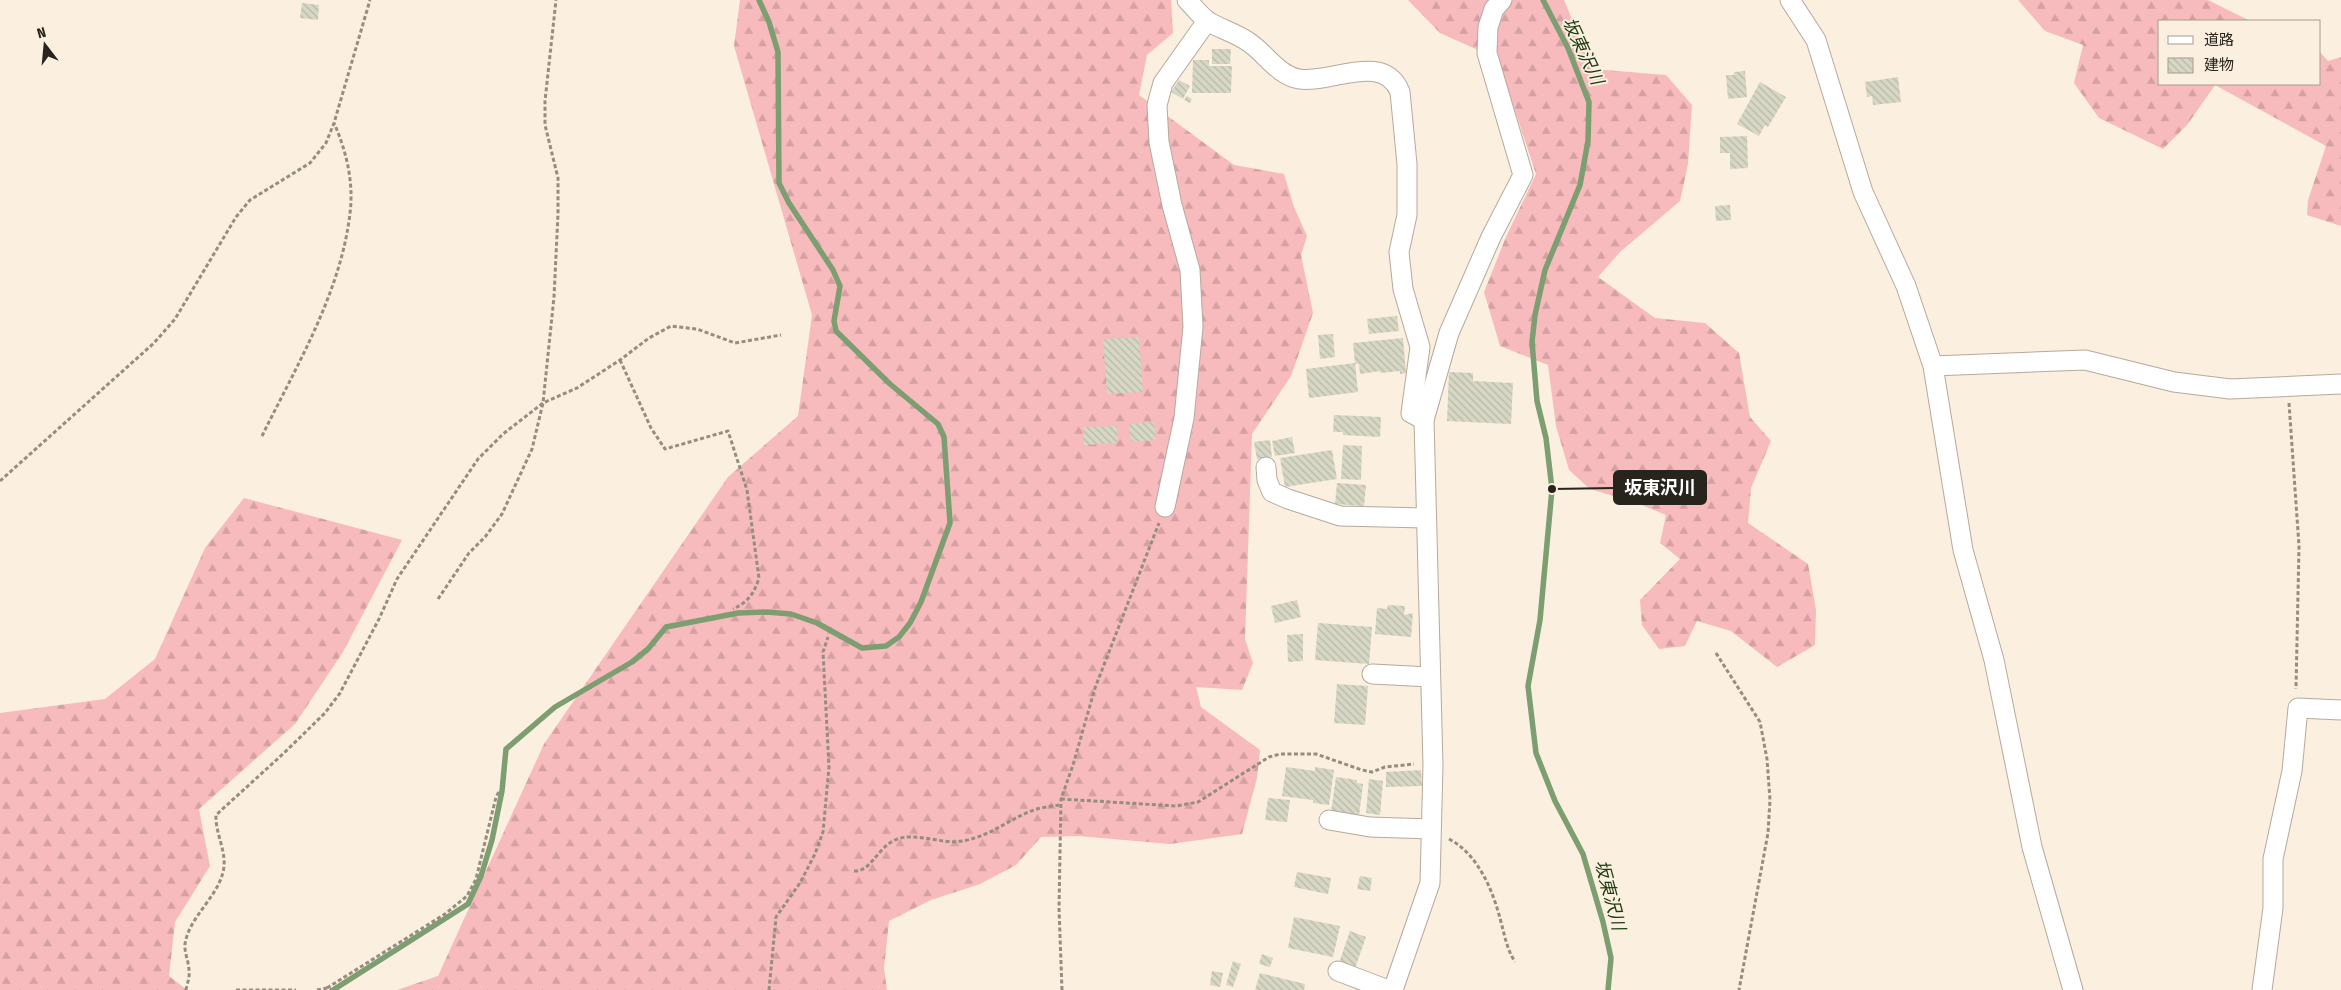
<svg xmlns="http://www.w3.org/2000/svg" width="2341" height="990" font-family="'Fira Sans Condensed','Noto Sans JP',sans-serif">
<defs>
<pattern id="forest-firs" width="22" height="20" patternUnits="userSpaceOnUse" patternTransform="scale(1.25)"><rect width="22" height="20" fill="#f7babd"/><path d="M5 1l3.5 6h-7zM16 11l3.5 6h-7z" fill="#d4a0a2"/></pattern>
<pattern id="building-back-hatch" width="6" height="6" patternUnits="userSpaceOnUse" patternTransform="scale(1.25)"><rect width="6" height="6" fill="#d7d7c5"/><path d="M-1 5l2 2M0 0l6 6M5-1l2 2" fill="none" stroke="#b9b8a9"/></pattern>
</defs>
<rect width="100%" height="100%" fill="#fbefdf"/>
<!-- forest -->
<g fill="url(#forest-firs)">
<polygon points="740,0 1171,0 1173,33 1147,55 1139,95 1234,165 1284,174 1294,207 1307,236 1301,255 1313,313 1291,376 1252,434 1245,639 1253,663 1242,690 1196,687 1201,707 1260,750 1257,778 1242,834 1170,844 1079,836 1041,837 1016,865 980,884 931,900 889,921 884,968 887,990 397,990 438,976 544,744 728,477 798,416 812,315 734,46"/>
<polygon points="1408,0 1564,0 1593,69 1666,75 1692,105 1688,164 1680,201 1620,252 1598,277 1655,318 1705,323 1739,353 1750,417 1771,441 1751,488 1748,523 1808,564 1816,610 1815,645 1777,667 1731,631 1697,621 1685,646 1659,649 1642,625 1640,600 1680,559 1660,543 1666,515 1637,503 1590,489 1569,470 1556,426 1548,365 1500,346 1484,292 1506,237 1536,174 1498,59 1440,33"/>
<polygon points="2018,0 2208,0 2250,21 2160,21 2160,84 2320,84 2320,52 2328,61 2341,57 2341,226 2307,215 2308,200 2326,146 2215,85 2187,125 2163,149 2099,118 2074,83 2083,45 2045,31"/>
<polygon points="244,498 402,540 343,652 295,724 199,809 210,866 175,922 169,976 187,990 0,990 0,713 105,699 155,659 205,548"/>
</g>
<g fill="none" stroke-linecap="round" stroke-linejoin="round">
<!-- stream -->
<g stroke="#7d9e70" stroke-width="5.5">
<polyline points="1543,0 1568,48 1589,102 1588,141 1580,185 1545,270 1535,315 1532,342 1537,401 1546,438 1552,489 1540,620 1528,686 1536,753 1555,801 1583,854 1603,922 1611,958 1608,990"/>
<polyline points="333,990 468,904 481,876 492,840 502,791 506,749 555,707 632,662 648,649 666,627 738,613 767,612 791,614 817,623 862,648 886,646 899,637 910,623 921,602 950,523 944,437 938,424 890,384 836,331 834,321 840,286 833,270 789,203 779,183 778,52 769,22 759,0"/>
</g>
</g>
<!-- building -->
<g fill="url(#building-back-hatch)">
<polygon points="302,3 319,5 318,20 300,18"/>
<polygon points="1212,49 1231,49 1230,64 1212,64"/>
<polygon points="1193,60 1209,60 1209,66 1232,66 1231,93 1192,93"/>
<polygon points="1745,71 1747,97 1728,99 1726,75 1734,75 1734,72"/>
<polygon points="1898,77 1901,102 1873,105 1872,96 1867,97 1865,82"/>
<polygon points="1179,80 1190,86 1183,99 1171,92"/>
<polygon points="1760,82 1786,97 1768,127 1765,125 1759,136 1737,124"/>
<polygon points="1187,96 1192,99 1190,103 1184,100"/>
<polygon points="1747,136 1748,168 1730,169 1730,153 1720,153 1720,137"/>
<polygon points="1730,205 1731,220 1716,221 1715,206"/>
<polygon points="1397,316 1399,331 1369,334 1367,319"/>
<polygon points="1333,334 1335,357 1320,359 1318,335"/>
<polygon points="1139,337 1143,392 1107,394 1103,339"/>
<polygon points="1403,338 1406,373 1400,374 1400,371 1380,373 1380,371 1360,374 1359,364 1355,364 1353,343"/>
<polygon points="1355,363 1358,392 1309,398 1306,369"/>
<polygon points="1449,372 1473,373 1473,381 1513,383 1511,424 1447,421"/>
<polygon points="1334,415 1381,417 1380,437 1343,435 1343,432 1333,432"/>
<polygon points="1154,422 1156,440 1131,442 1129,424"/>
<polygon points="1117,426 1118,443 1084,445 1083,427"/>
<polygon points="1292,437 1295,453 1275,456 1272,441"/>
<polygon points="1270,440 1272,457 1257,459 1254,442"/>
<polygon points="1343,445 1362,446 1361,480 1341,479"/>
<polygon points="1332,450 1337,479 1285,487 1280,458"/>
<polygon points="1337,483 1366,485 1364,506 1335,504"/>
<polygon points="1297,600 1301,617 1275,623 1271,606"/>
<polygon points="1388,605 1405,606 1404,615 1413,613 1411,637 1375,634 1377,608 1387,609"/>
<polygon points="1318,623 1372,627 1369,664 1315,660"/>
<polygon points="1303,634 1303,661 1288,662 1287,635"/>
<polygon points="1337,684 1368,686 1365,725 1334,723"/>
<polygon points="1286,767 1315,771 1315,767 1334,770 1329,805 1313,803 1313,800 1282,796"/>
<polygon points="1421,770 1422,786 1386,787 1386,772"/>
<polygon points="1336,777 1357,780 1357,783 1363,784 1359,816 1331,812"/>
<polygon points="1369,779 1383,781 1380,815 1366,813"/>
<polygon points="1268,798 1290,800 1287,822 1265,820"/>
<polygon points="1297,872 1331,878 1328,894 1294,887"/>
<polygon points="1360,876 1372,878 1370,891 1357,889"/>
<polygon points="1294,917 1340,926 1333,957 1288,948"/>
<polygon points="1350,931 1366,937 1354,971 1338,966"/>
<polygon points="1262,954 1273,958 1270,967 1259,964"/>
<polygon points="1233,961 1241,964 1233,987 1226,985"/>
<polygon points="1212,971 1223,973 1220,987 1210,985"/>
<polygon points="1260,973 1305,984 1304,990 1255,990"/>
</g>
<g fill="none" stroke-linecap="round" stroke-linejoin="round">
<!-- minor casing -->
<g stroke="#b5aa9b" stroke-width="21">
<g id="minor">
<path d="M1187,0c7,7 14,17 22,22 12,7 26,11 38,19 18,11 30,34 52,38 31,5 85,-28 101,13l7,72v51l-8,37 4,37 17,58 -9,66 13,7"/>
<polyline points="1790,0 1816,40 1863,192 1906,286 1933,366 1963,550 1994,660 2032,847 2073,990"/>
<polyline points="1933,366 2085,360 2174,382 2230,389 2341,384"/>
<polyline points="1266,467 1267,480 1272,492 1288,499 1340,516 1425,518"/>
<polyline points="1165,507 1184,418 1193,327 1190,270 1172,205 1159,142 1157,105 1163,83 1207,21"/>
<polyline points="1372,674 1430,677"/>
<polyline points="1329,820 1370,827 1431,829"/>
<polyline points="1338,971 1388,990"/>
<polyline points="1393,990 1430,883 1433,765 1424,420 1449,333 1491,237 1523,175 1487,53 1488,27 1494,9 1502,0"/>
<polyline points="2262,990 2273,908 2273,859 2292,771 2298,708 2341,710"/>
</g>
</g>
<!-- path -->
<g stroke="#958d82" stroke-width="3" stroke-dasharray="4 2.5" stroke-linecap="butt">
<path d="M620,360l31,68 14,21 63,-18 19,59 12,88c-5,16 -11,24 -26,31"/>
<polyline points="2289,403 2299,546 2296,689"/>
<path d="M262,436c35,-71 79,-144 88,-223 4,-31 -4,-63 -16,-90"/>
<polyline points="0,481 154,343 175,319 236,217 250,200 310,163 326,143 334,123 370,0"/>
<polyline points="438,599 469,553 485,537 502,514 532,449 543,403 554,297 558,214 558,178 545,125 545,101 556,0"/>
<polyline points="1716,653 1760,722 1767,759 1770,800 1768,833 1739,990"/>
<polyline points="1061,799 1176,806 1198,802 1269,757 1280,754 1316,754 1362,770 1372,772 1385,767 1414,764"/>
<path d="M1449,839c30,16 44,52 52,83 4,15 6,27 14,40"/>
<path d="M854,871c17,1 23,-23 41,-31 20,-9 46,5 68,1 31,-6 48,-24 74,-32 7,-2 16,-3 23,-4"/>
<polyline points="327,988 445,914 467,896 476,879 496,797 500,790"/>
<path d="M186,990c1,-6 4,-13 3,-19 0,-9 -5,-19 -4,-27 4,-27 32,-46 38,-72 5,-19 -8,-38 -7,-57l68,-62 41,-40 15,-20 39,-74 18,-40 81,-120 25,-25 40,-31 34,-15 43,-28 29,-22 22,-12 26,3 38,14 46,-8"/>
<polyline points="236,990 296,990"/>
<polyline points="317,990 327,988 332,990"/>
<polyline points="769,990 776,917 800,883 815,854 823,832 829,767 823,652 828,637"/>
<polyline points="1062,990 1059,908 1061,799 1073,765 1095,688 1159,523"/>
</g>
<!-- minor -->
<use href="#minor" stroke="#fff" stroke-width="19"/>
</g>
<g text-anchor="middle" dominant-baseline="central" stroke-width="4" stroke-linejoin="round" paint-order="stroke">
<!-- water labels -->
<g font-size="18" font-style="italic" fill="#1b3a0f" stroke="#fbefdf">
<text transform="translate(1583 51) rotate(65)">坂東沢川</text>
<text transform="translate(1610 895) rotate(75)">坂東沢川</text>
</g>
</g>
<!-- callouts -->
<path fill="none" stroke="#27231d" stroke-width="2" d="M1552 489L1614 488"/>
<circle fill="#27231d" stroke="#fbefdf" stroke-width="2" cx="1552" cy="489" r="5"/>
<rect fill="#27231d" stroke="#27231d" stroke-width="2" x="1614" y="471" width="92" height="33" rx="5"/>
<g font-size="18" text-anchor="middle" font-weight="bold" fill="#fff">
<text x="1660" y="494">坂東沢川</text>
</g>
<!-- legend -->
<rect x="2158" y="20" width="162" height="65" fill="#fbefdf" stroke="#a69d91"/>
<rect x="2168" y="36" width="25" height="8" fill="#ffffff" stroke="#a69d91"/>
<text x="2204" y="45" font-size="15" fill="#27231d">道路</text>
<rect x="2168" y="58" width="25" height="15" fill="url(#building-back-hatch)" stroke="#a69d91"/>
<text x="2204" y="70" font-size="15" fill="#27231d">建物</text>
<!-- north arrow -->
<g transform="translate(45 45) rotate(344)" stroke="#fbefdf" stroke-width="4" paint-order="stroke">
<path d="M0-4L9 19L0 12L-9 19Z" fill="#27231d"/>
<text y="-8" font-size="14" font-weight="bold" text-anchor="middle" fill="#27231d">N</text>
</g>
</svg>
